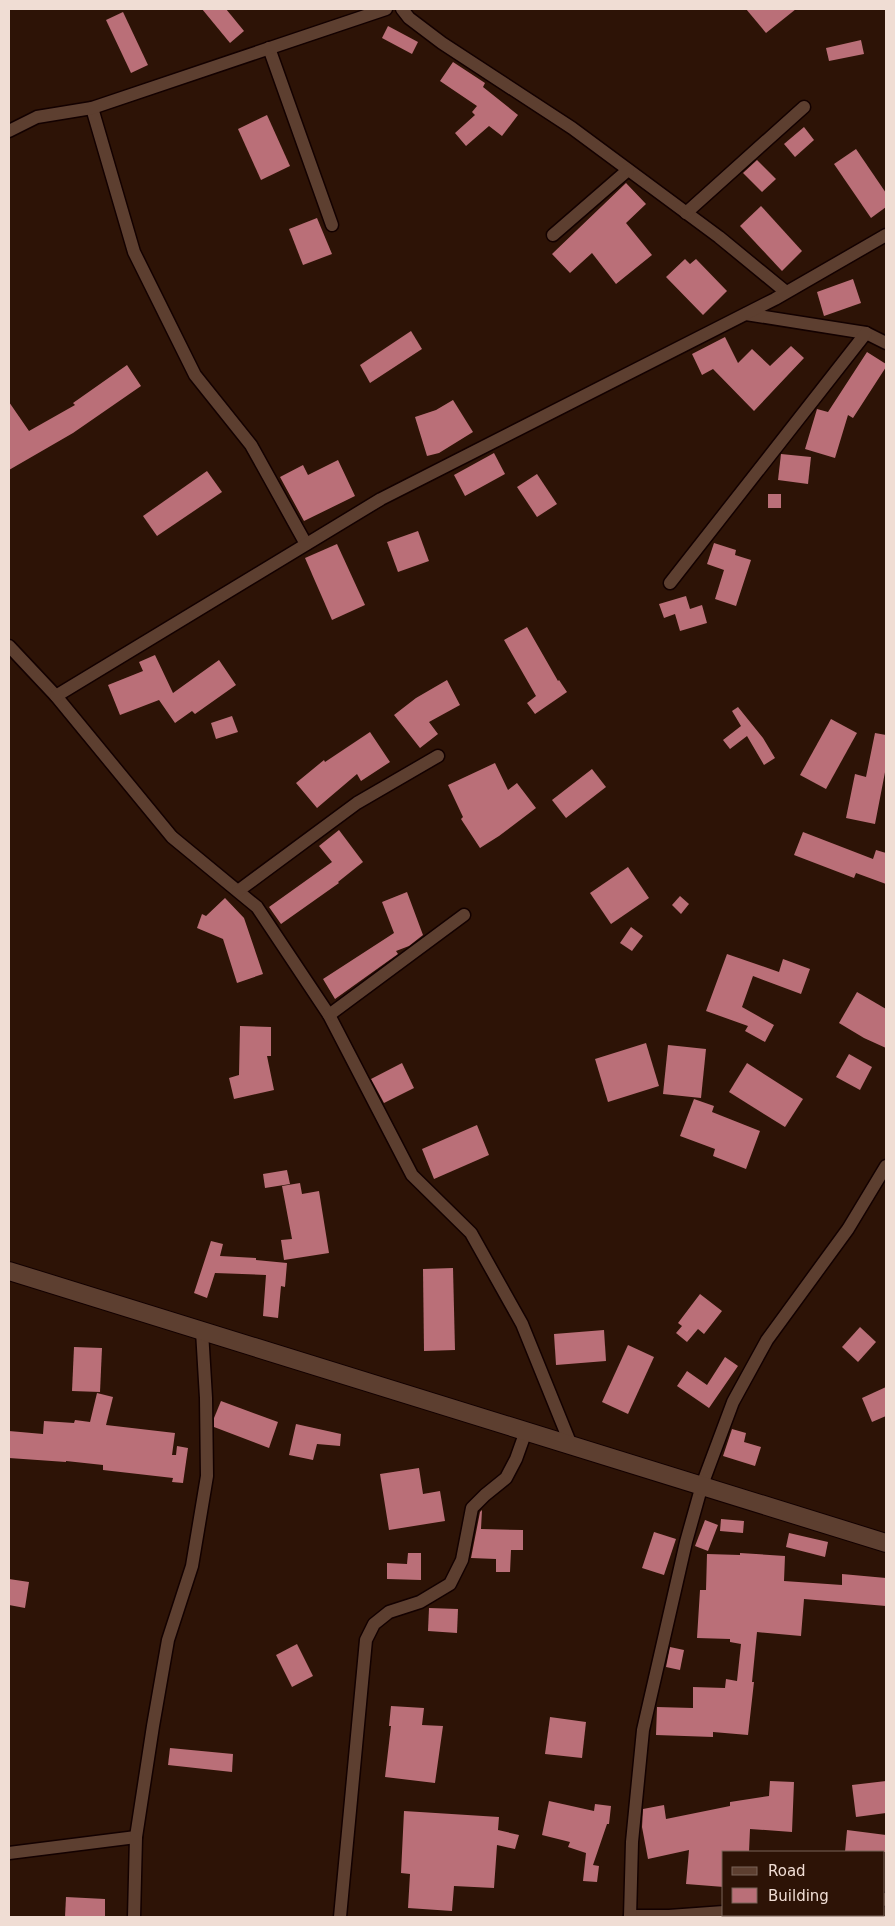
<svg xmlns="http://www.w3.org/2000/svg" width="895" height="1926" font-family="'DejaVu Sans',sans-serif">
<rect width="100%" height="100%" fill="#2d1306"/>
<!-- building -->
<g fill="#ba6f78">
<polygon points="202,9 226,9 244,31 230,43"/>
<polygon points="746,9 796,9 766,33"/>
<polygon points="123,12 148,65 131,73 106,20"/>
<polygon points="388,26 418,42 412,54 382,38"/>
<polygon points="861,40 864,54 829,61 826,48"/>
<polygon points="453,62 485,83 483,87 518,115 502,136 489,126 466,146 455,133 475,115 472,112 477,106 440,81"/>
<polygon points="267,115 290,166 261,180 238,129"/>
<polygon points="804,127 814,140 795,157 784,144"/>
<polygon points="856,149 886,193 886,207 871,218 834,164"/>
<polygon points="757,160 776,179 762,192 743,173"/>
<polygon points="626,183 646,204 626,223 652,255 616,284 592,253 570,273 552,254"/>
<polygon points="761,206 802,251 782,271 740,226"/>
<polygon points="317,218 332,254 303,265 289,229"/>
<polygon points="685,259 690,264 696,259 727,291 703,315 666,277"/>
<polygon points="853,279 861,303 824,316 817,292"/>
<polygon points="411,331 422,349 370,383 360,365"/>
<polygon points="725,337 738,363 752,349 770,366 791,346 804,358 754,411 713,369 702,375 692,354"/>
<polygon points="867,352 886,364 886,367 853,418 848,415 835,458 805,449 817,409 828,412"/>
<polygon points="127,365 141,386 73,433 9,470 9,402 29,431 75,405 73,403"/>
<polygon points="453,400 473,432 439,453 427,456 415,417 436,410"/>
<polygon points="494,453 505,474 465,496 454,475"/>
<polygon points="781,454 811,457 808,484 778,480"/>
<polygon points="338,460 355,496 304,521 280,477 303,465 308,475"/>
<polygon points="207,471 222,492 157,536 143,516"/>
<polygon points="537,474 557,504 537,517 517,487"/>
<rect x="768" y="494" width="13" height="14"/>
<polygon points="418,531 429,561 398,572 387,542"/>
<polygon points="714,543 736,550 735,555 751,560 736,606 715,599 724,570 707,564"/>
<polygon points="337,544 365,605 332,620 305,558"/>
<polygon points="686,596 690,609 702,605 707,623 680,631 675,614 664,618 659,604"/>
<polygon points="527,627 558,681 559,680 567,692 535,714 527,703 536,696 504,640"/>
<polygon points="155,655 173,693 219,660 236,685 195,714 192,711 175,723 159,700 120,715 108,685 143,671 139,662"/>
<polygon points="447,680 460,705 429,722 438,734 420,748 394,715 416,698"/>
<polygon points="738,707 763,738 775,758 764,765 747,736 730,749 723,740 741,726 732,711"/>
<polygon points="232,716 238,732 216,739 211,723"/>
<polygon points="831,719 857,733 826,789 800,775"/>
<polygon points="370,732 390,762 361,781 357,774 317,808 296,783 324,760 325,762"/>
<polygon points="875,733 886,735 886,767 875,824 846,818 855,774 866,777"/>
<polygon points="495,763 508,790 517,783 536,808 499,836 480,848 461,819 463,817 448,785"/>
<polygon points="592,769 606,787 566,818 552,800"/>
<polygon points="339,830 363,862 338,882 339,883 281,924 269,907 332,862 319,846"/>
<polygon points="803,832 873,859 876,850 886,853 886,884 856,873 854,878 794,855"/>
<polygon points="628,867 649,898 611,924 590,893"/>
<polygon points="407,892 423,935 409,946 396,951 398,954 335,999 323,979 394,933 382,902"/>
<polygon points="680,896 689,904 681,914 672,905"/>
<polygon points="225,898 244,918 263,974 237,983 223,939 197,928 202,914 206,916"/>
<polygon points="631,927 643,936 632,951 620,943"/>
<polygon points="727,954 779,972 783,959 810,969 801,994 753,976 742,1007 774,1025 765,1042 745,1031 748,1026 706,1011"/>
<polygon points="857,992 886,1009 886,1048 864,1038 839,1023"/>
<polygon points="240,1026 271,1027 271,1056 267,1056 274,1090 234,1099 229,1078 239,1075"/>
<polygon points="646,1043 659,1086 608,1102 595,1059"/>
<polygon points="668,1045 706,1049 701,1098 663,1094"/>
<polygon points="849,1054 872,1067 860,1090 836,1077"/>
<polygon points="402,1063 414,1088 384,1103 371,1079"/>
<polygon points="747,1063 803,1099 785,1127 729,1092"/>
<polygon points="694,1099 714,1106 712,1112 760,1131 746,1169 713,1156 715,1149 680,1136"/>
<polygon points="477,1125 489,1155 434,1179 422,1149"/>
<polygon points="287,1170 290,1184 265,1188 263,1174"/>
<polygon points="300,1183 302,1194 319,1191 329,1253 284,1260 281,1240 292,1239 282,1186"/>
<polygon points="211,1241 223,1244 220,1256 256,1258 256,1260 287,1263 285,1287 281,1286 278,1318 263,1316 266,1275 215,1273 207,1298 194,1293"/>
<polygon points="453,1268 455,1350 424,1351 423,1269"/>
<polygon points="700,1294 722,1311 704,1334 698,1329 687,1342 676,1333 682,1326 678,1323"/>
<polygon points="860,1327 876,1342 858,1362 842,1347"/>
<polygon points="604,1330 606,1361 556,1365 554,1334"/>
<polygon points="628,1345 654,1357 628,1414 602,1402"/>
<polygon points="74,1347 102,1348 100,1392 72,1391"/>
<polygon points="725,1357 738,1366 709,1408 677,1386 687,1371 707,1385"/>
<polygon points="886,1387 886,1416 872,1422 862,1398"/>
<polygon points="97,1393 113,1397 106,1425 175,1433 172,1455 176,1455 177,1446 188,1448 183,1483 172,1482 173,1478 103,1470 103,1465 66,1461 66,1462 9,1458 9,1431 43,1434 44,1421 74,1423 75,1420 90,1422"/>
<polygon points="221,1401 278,1422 269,1448 214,1427 214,1418"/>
<polygon points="296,1424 341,1434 340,1446 317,1444 313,1460 289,1455"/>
<polygon points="732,1429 746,1433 744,1442 761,1447 755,1466 723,1456"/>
<polygon points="419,1468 423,1494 440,1491 445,1521 389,1530 380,1474"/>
<polygon points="482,1510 481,1529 523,1530 523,1550 511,1550 510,1572 496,1572 496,1559 471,1558 480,1512"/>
<polygon points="721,1519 744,1521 743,1533 720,1531"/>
<polygon points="705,1520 718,1525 708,1551 695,1546"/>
<polygon points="654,1532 676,1539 664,1575 642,1568"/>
<polygon points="789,1533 828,1542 825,1557 786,1547"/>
<polygon points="408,1553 421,1553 421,1580 387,1579 387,1563 407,1564"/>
<polygon points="740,1553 785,1556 784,1581 842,1585 842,1574 886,1578 886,1606 804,1599 801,1636 757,1632 752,1682 754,1682 748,1735 713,1732 713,1737 656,1735 657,1707 693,1708 693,1687 725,1688 726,1679 737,1681 741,1644 730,1642 730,1639 697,1638 700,1590 706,1590 707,1554 740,1555"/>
<polygon points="9,1579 29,1582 25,1608 9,1605"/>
<polygon points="429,1608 458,1609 457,1633 428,1631"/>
<polygon points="297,1644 313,1676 292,1687 276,1655"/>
<polygon points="670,1647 684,1650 680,1670 666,1667"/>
<polygon points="391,1706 424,1708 422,1725 443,1726 435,1783 385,1777 391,1726 389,1726"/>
<polygon points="550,1717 586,1722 582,1758 545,1754"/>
<polygon points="170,1748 233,1754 232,1772 168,1765"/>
<polygon points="770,1781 794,1782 792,1832 750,1829 749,1852 724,1852 724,1887 686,1884 689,1850 648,1859 642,1827 643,1809 664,1805 666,1819 730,1806 730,1802 769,1796"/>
<polygon points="886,1781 886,1813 856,1817 852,1785"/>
<polygon points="549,1801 594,1811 595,1804 611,1806 609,1824 607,1824 593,1865 599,1866 597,1882 583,1881 586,1853 568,1847 570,1842 542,1835"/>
<polygon points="404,1811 499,1817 498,1830 519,1835 515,1849 497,1845 494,1888 454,1886 452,1911 408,1908 410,1874 401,1873"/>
<polygon points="847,1830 886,1835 885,1852 845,1852"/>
<polygon points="66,1897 105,1899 105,1917 65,1917"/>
</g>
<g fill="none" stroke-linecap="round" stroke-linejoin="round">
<!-- street casing -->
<g stroke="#130100" stroke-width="15">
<g id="street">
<polyline points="402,9 409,18 442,43 572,128 719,237 786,292"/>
<polyline points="269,48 332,225"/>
<polyline points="92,108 134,252 195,375 251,445 306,544"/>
<polyline points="9,131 37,117 92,108 386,9"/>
<polyline points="686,213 804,107"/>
<polyline points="553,235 628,170"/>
<polyline points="746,314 866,333 886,343"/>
<polyline points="670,583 866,333"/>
<polyline points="9,646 56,696 172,837 257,907 329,1015 412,1175 471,1233 522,1324 571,1445"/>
<polyline points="56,696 381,499 775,299 886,235"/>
<polyline points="238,891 357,803 438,756"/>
<polyline points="329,1015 464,915"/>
<polyline points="9,1853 136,1837"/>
<polyline points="884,1899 886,1900"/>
<polyline points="630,1916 669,1916 724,1912"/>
<polyline points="134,1917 136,1837 153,1726 168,1640 192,1566 207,1476 206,1398 202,1331"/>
<polyline points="340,1917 366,1640 374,1624 389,1612 420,1602 450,1584 462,1560 472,1508 485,1495 506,1478 516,1459 526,1431"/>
<polyline points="630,1917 632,1842 643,1730 686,1542 702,1485 733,1402 767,1340 848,1229 886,1166"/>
</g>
</g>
<!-- secondary casing -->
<g stroke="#130100" stroke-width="20">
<polyline id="secondary" points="9,1271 886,1543"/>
</g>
<!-- street -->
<use href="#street" stroke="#5d3f30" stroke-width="12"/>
<!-- secondary -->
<use href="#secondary" stroke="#5d3f30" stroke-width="18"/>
</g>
<!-- border -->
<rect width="895" height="1926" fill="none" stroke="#f0ddd4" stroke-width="20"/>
<!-- legend -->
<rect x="722" y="1851" width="162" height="65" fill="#2d1306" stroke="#7b6458"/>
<rect x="732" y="1867" width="25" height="8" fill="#5d3f30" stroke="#7b6458"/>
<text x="768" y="1876" font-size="15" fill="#f0ddd4">Road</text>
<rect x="732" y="1888" width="25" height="15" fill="#ba6f78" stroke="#7b6458"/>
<text x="768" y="1901" font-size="15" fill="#f0ddd4">Building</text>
</svg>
